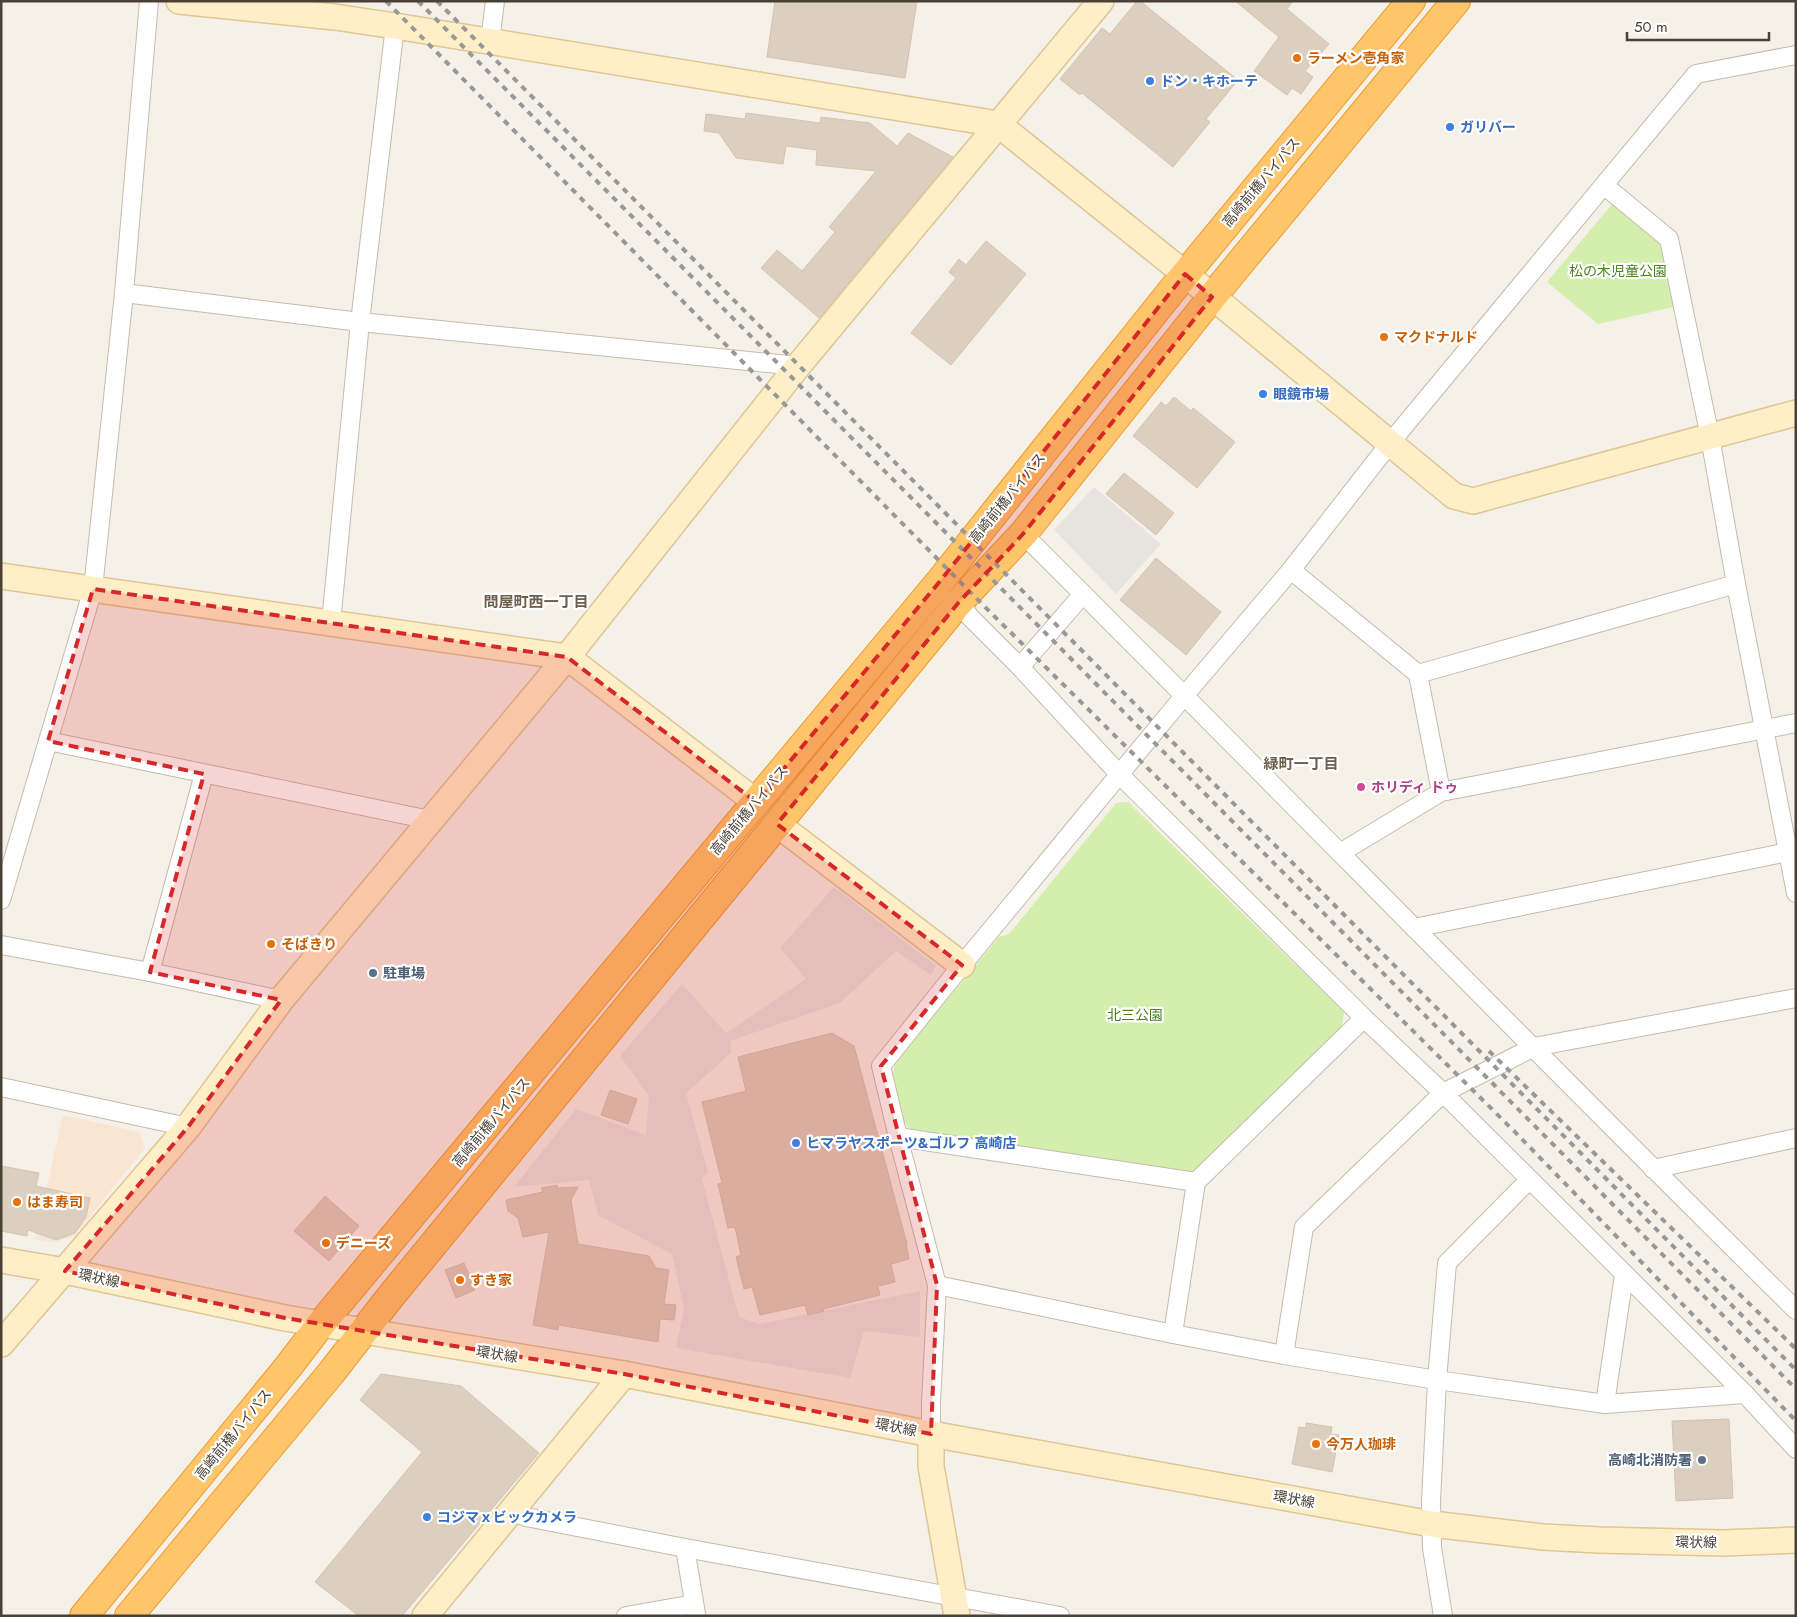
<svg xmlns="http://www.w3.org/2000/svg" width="1797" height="1617" font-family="Jost,'Noto Sans JP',sans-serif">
<rect width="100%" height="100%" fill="#f6f1e8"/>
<!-- commercial -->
<polygon fill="#f9e6d2" points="63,1115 139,1132 145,1148 74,1237 52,1242 35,1239"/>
<!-- green -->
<g fill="#d4eead">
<polygon points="1613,203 1660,242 1674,307 1598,324 1547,282"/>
<path d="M1128,802l216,210 -2,14 -141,143 -13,4 -279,-44c-10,-13 -21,-47 -14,-64 2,-4 6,-9 9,-13l95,-115 10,-3 107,-131z"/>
</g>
<!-- parking -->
<g fill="#e7e4e0">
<polygon points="1094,487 1161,544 1116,594 1054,530"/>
<polygon points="834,887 936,966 931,975 896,951 840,1003 730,1041 731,1053 686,1093 708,1172 702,1179 739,1317 759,1324 920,1291 920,1337 864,1331 850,1378 676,1348 684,1308 672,1254 598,1215 589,1180 514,1187 576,1109 646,1135 649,1096 620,1056 682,984 726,1033 806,979 780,948"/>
</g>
<!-- building -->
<g fill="#dccfbf" stroke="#d4c3af">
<polygon points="775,1 917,1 905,78 767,57"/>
<polygon points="1137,1 1140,1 1238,80 1206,119 1210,122 1173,167 1082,93 1080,95 1060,79 1102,28 1110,34"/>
<polygon points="1235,1 1293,1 1287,9 1329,44 1305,71 1313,77 1301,94 1292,88 1287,95 1254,71 1279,37"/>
<polygon points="746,113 820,123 821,117 870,123 897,146 908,133 953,157 819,318 761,268 777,250 802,271 835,232 829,227 876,171 816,165 817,150 786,146 783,164 736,158 719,133 704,131 706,114 745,119"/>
<polygon points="986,241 1026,274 951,365 911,333 956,278 949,272 959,259 966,265"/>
<polygon points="1174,397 1191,411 1193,408 1235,442 1197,488 1133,436 1161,402 1166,406"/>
<polygon points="1124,473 1174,513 1156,535 1106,494"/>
<polygon points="1156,558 1221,612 1186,655 1120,600"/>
<polygon points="832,1033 854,1046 907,1244 906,1244 909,1259 891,1264 895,1282 878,1286 880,1295 823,1309 824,1311 808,1315 805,1305 760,1315 752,1287 744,1289 736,1257 741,1255 735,1227 728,1228 718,1184 722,1183 702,1102 746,1091 738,1057"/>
<polygon points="610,1090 637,1099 628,1124 601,1115"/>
<polygon points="1,1166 39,1173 36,1186 90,1198 86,1217 75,1233 56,1240 28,1230 27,1236 1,1231"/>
<polygon points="557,1185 558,1188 578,1187 571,1200 578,1244 649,1256 656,1268 669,1270 664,1304 676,1305 674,1320 660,1319 658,1342 559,1325 558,1330 533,1325 549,1232 523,1237 518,1218 508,1211 506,1200 543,1192 541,1188"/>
<polygon points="325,1196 359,1226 329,1261 294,1231"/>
<polygon points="464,1263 475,1290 456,1298 445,1270"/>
<polygon points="381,1374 461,1386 539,1453 402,1616 359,1616 315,1582 422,1452 360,1400"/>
<polygon points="1729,1419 1733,1498 1676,1501 1672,1421"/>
<polygon points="1306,1423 1332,1427 1331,1434 1339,1435 1332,1472 1292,1464 1299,1427 1306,1428"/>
</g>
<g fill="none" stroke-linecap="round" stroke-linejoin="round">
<!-- street casing -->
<g stroke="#c5bbac" stroke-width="20">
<g id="street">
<polyline points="490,42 495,1"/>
<polyline points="1605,186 1669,239 1710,437 1736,584 1796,893"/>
<polyline points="124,293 360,322 798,366"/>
<path d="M1023,534c259,258 513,520 773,776"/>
<polyline points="1291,570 1418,674 1441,792"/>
<polyline points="959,602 970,617 1020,667 1120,775 1364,1018 1443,1093 1745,1394 1796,1449"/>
<polyline points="331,623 360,322 395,26"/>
<polyline points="1020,667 1083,594"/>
<polyline points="1418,674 1736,584"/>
<polyline points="48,741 430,820"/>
<polyline points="1340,853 1441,792 1796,723"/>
<polyline points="1,900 93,589 124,293 149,1"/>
<polyline points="1414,928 1788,852"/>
<polyline points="1,945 150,972 281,1000"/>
<polyline points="150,972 204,774"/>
<polyline points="1,1087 188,1127"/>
<polyline points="898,1137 1196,1182"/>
<polyline points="1653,1169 1796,1138"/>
<polyline points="937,1285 1173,1334 1284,1355 1437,1380 1605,1404 1745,1394"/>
<polyline points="1173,1334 1196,1182 1364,1018"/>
<polyline points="1284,1355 1304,1227 1443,1093 1534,1047 1796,998"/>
<polyline points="1605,1404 1624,1275"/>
<polyline points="931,1434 931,1403 937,1285 898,1137 881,1066 962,965 1184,696 1291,570 1390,443 1696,74 1796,55"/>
<polyline points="511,1511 526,1517 685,1548 1060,1616"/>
<polyline points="685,1548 696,1614"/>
<polyline points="626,1616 694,1604"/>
<polyline points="1443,1616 1432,1548 1431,1501 1437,1380 1447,1263 1529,1180"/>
</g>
</g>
<!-- secondary casing -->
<g stroke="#dec695" stroke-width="28">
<g id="secondary">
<polyline points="179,1 335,17 395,26 998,124 1185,274 1454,496 1473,501 1796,413"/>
<polyline points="1,576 567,657 756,802"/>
<polyline points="777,824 962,965"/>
<polyline points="1,1260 65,1271 285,1318 624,1374 931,1434 1432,1524 1543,1537 1599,1540 1723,1543 1796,1540"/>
<polyline points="1,1344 188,1127 281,1000 567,657 798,366 1101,1"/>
<polyline points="931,1434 931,1466 957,1616"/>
<polyline points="425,1616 624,1374"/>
</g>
</g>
<!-- highway casing -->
<g stroke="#ee9b2a" stroke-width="30">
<g id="highway">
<polyline points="84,1616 288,1367 321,1324 941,580 1169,294 1411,1"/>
<polyline points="129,1616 331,1373 391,1296 959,602 1023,534 1212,297 1456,1"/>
</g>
</g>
<!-- street -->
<use href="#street" stroke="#fff" stroke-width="18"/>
<!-- secondary -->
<use href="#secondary" stroke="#ffefc9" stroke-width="25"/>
<!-- highway -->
<use href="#highway" stroke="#ffc56a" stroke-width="28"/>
<!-- rail -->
<g stroke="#989898" stroke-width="4" stroke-dasharray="6 6" stroke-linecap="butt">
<polyline points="386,1 983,605 1515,1132 1796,1421"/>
<polyline points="418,1 1796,1389"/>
<polyline points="437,1 1796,1370"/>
<polyline points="1489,1051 1796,1349"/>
</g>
</g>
<!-- marked area -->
<path fill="#d62828" fill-opacity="0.2" stroke="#d62828" stroke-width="4" stroke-dasharray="10 6" stroke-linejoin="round" d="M1185,274l27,23 -189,237 -64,68 -182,222 185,141 -81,101 56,219 -6,149 -307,-60 -339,-56 -220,-47 123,-144 93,-127 -131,-28 54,-198 -156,-33 45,-152 474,68 189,145 185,-222z"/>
<!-- markers -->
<g fill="#e8710a" stroke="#fff" stroke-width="2">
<circle cx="1297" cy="58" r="5"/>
<circle cx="1384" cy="337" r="5"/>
<circle cx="271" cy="944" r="5"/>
<circle cx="17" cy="1202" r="5"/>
<circle cx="326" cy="1243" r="5"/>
<circle cx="460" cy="1280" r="5"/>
<circle cx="1316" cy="1444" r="5"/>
</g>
<g fill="#3f7fe0" stroke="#fff" stroke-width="2">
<circle cx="1150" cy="81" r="5"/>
<circle cx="1450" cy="127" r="5"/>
<circle cx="1263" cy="394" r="5"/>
<circle cx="796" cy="1143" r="5"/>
<circle cx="427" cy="1517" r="5"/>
</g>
<circle fill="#d1479c" stroke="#fff" stroke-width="2" cx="1361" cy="787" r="5"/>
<g fill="#5c6f8a" stroke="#fff" stroke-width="2">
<circle cx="373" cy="973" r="5"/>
<circle cx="1702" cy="1460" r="5"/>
</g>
<g text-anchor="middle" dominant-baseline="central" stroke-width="4.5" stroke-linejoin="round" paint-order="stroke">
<!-- food labels -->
<g font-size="14" font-weight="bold" fill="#c56008" stroke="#fff" text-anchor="start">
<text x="1307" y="58">ラーメン壱角家</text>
<text x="1394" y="337">マクドナルド</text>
<text x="281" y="944">そばきり</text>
<text x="27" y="1202">はま寿司</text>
<text x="336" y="1243">デニーズ</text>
<text x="470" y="1280">すき家</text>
<text x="1326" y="1444">今万人珈琲</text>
</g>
<!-- shop labels -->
<g font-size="14" font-weight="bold" fill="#366cbe" stroke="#fff" text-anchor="start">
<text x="1160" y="81">ドン・キホーテ</text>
<text x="1460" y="127">ガリバー</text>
<text x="1273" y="394">眼鏡市場</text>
<text x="806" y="1143">ヒマラヤスポーツ&amp;ゴルフ 高崎店</text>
<text x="437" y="1517">コジマｘビックカメラ</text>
</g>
<!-- street labels -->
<g font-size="14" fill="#4a4136" stroke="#fff">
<text transform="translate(1261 182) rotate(-50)">高崎前橋バイパス</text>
<text transform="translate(1007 498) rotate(-51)">高崎前橋バイパス</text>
<text transform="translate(749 810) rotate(-50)">高崎前橋バイパス</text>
<text transform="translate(491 1122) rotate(-50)">高崎前橋バイパス</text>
<text transform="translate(99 1278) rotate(12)">環状線</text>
<text transform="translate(497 1354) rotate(9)">環状線</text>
<text transform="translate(896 1427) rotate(11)">環状線</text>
<text transform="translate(233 1434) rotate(-51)">高崎前橋バイパス</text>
<text transform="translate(1294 1499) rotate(10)">環状線</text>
<text transform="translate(1696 1542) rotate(1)">環状線</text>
</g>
<!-- park labels -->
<g font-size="14" fill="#4c8322" stroke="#fff">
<text x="1618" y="271">松の木児童公園</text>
<text x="1135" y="1015">北三公園</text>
</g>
<!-- hotel labels -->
<g font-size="14" font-weight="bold" fill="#b23c85" stroke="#fff" text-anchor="start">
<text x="1371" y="787">ホリディ ドゥ</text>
</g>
<!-- service labels -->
<g font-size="14" font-weight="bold" fill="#4e5e75" stroke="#fff" text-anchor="start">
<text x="383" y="973">駐車場</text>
<text x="1692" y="1460" text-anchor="end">高崎北消防署</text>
</g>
<!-- neighbourhood labels -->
<g font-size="15" font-weight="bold" fill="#6e5e4c" stroke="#fff">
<text x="536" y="602">問屋町西一丁目</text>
<text x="1301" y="764">緑町一丁目</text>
</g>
</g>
<!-- border -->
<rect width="1797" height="1617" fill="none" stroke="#4a4136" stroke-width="5"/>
<!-- scale -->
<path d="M1627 32v8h142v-8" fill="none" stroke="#4a4136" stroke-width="2.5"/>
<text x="1634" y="32" font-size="15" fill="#4a4136" stroke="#ffffff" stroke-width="4" paint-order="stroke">50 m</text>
</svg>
